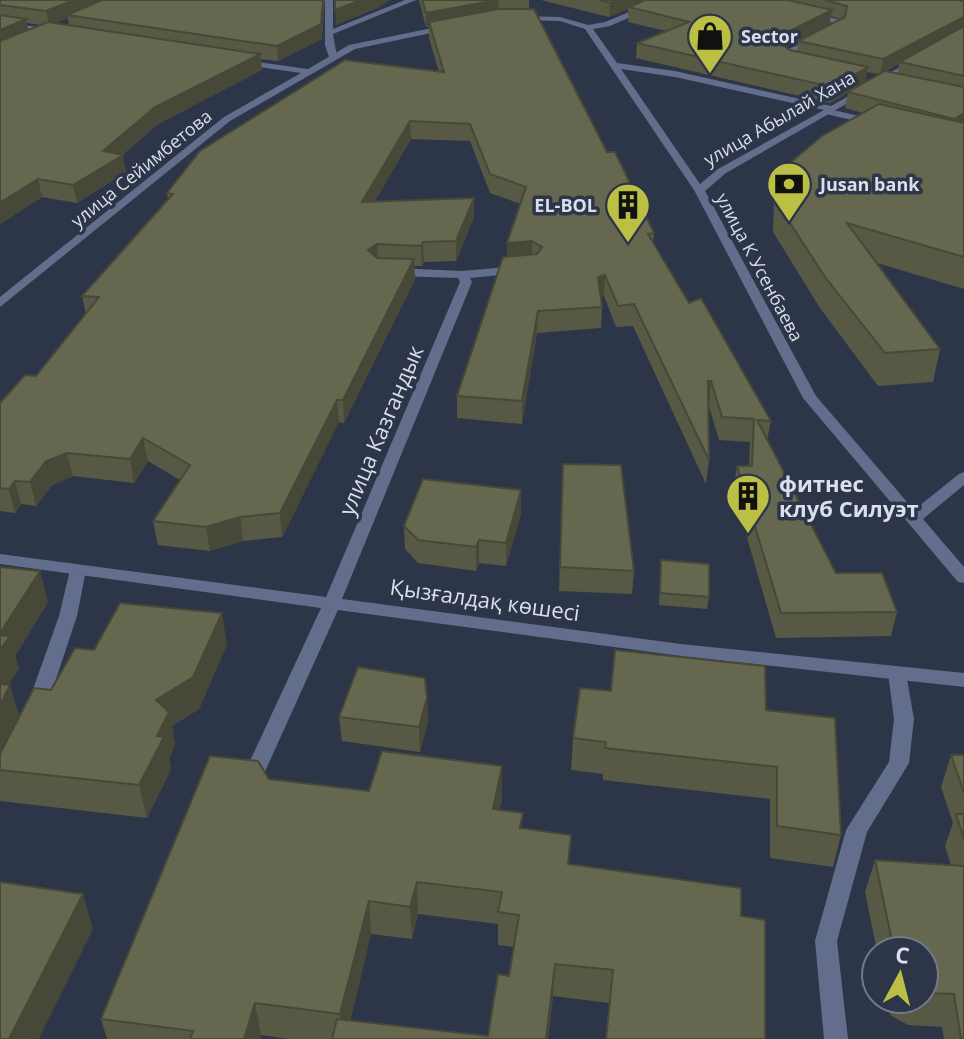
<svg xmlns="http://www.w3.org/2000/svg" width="964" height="1039" font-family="'Open Sans',sans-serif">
<rect width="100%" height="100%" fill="#2d3549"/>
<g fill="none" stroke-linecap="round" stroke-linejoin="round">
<!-- service -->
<g fill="#626e8c" fill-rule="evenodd">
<polygon points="325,0 333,0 333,29 405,0 416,0 333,34 337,57 333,60 329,57 325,45"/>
<polygon points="806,11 841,20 842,27 790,55 798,62 791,64 781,57 781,53 834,26 834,23 806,15"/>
<polygon points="829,109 876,120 878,122 873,125 826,114 826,110"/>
<polygon points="78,565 86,570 77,616 46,709 43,714 36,716 29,714 26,709 59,616 70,570"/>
<polygon points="897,667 904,668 906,673 914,719 909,763 867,832 837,941 848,1039 824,1039 815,941 846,830 889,762 894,719 888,673 890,668"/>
</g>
<!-- minor -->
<g fill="#626e8c" fill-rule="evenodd">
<path d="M658,0h11l-59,26 -17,3 24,34 58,8 156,35 83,-47 7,2 -195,112 -21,18 111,205 98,114 45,-36 5,-2v13l-41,34 41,48v16l-6,-1 -155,-184 -109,-208 -109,-161 -25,-8 -42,-1 -4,-2 4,-2 42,1 28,8 17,-3zM621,69l54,8 149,33 -106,59 -18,15z"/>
<polygon points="0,22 55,29 59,31 55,33 0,26"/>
<polygon points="447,25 450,29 355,49 230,121 0,307 0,297 224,117 301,73 239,64 236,63 236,59 308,69 349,45"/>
<polygon points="517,266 523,270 521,273 470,278 472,282 342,599 681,644 964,673 964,687 681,656 338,610 263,776 260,781 253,784 246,781 243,776 321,608 0,564 0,554 326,597 460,282 458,278 396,276 390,272 396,268 462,271"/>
</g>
</g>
<!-- wall -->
<g fill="#575944" fill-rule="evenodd">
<path d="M0,0l322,39 -44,22 -18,-2 2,11 -104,54 -36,31 4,17 -49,31 -35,-6 -42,27zM68,18l1,8 -14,-3zM27,23l14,2 -13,5z"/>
<polygon points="419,0 529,0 529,9 607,152 654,233 653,242 689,303 771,421 767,440 836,573 897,612 891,636 776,638 733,489 737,466 749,466 750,442 719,440 708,403 709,460 706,484 633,326 616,327 604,296 601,296 602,307 601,328 537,333 522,424 457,418 457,396 507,257 507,243 521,204 490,193 470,141 411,139 375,201 474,217 456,261 424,262 422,266 414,266 415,279 344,423 339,422 282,537 243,541 210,551 158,545 153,521 180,480 148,461 134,483 73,476 52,485 36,506 21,504 15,513 0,511 0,403 36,376 86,314 82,296 168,200 167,193 439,72 429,38 429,27 426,27"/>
<path d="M541,0h423v289l-87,-26 63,86 -7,33 -55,4 -58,-78 -47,-76 1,-32 4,-27 85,-60 -18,-5 3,-15 -18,10 -194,-45 1,-15 29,-12 -38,-9v-13l-19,8zM831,16l9,3 -11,6zM828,26l-30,15 -1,11 -7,-2 -4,-3zM899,64l-1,9 -12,-2zM867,72l12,2 -14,8z"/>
<polygon points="563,464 634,571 632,594 559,591"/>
<polygon points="521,513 506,566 479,563 476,571 418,563 405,549 404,526"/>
<polygon points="661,560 709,597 707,609 659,605"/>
<polygon points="0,567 48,602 15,656 19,668 8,685 19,716 51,690 94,650 227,644 199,709 172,726 175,744 169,759 171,769 147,818 0,801"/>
<polygon points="427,698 428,722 420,752 342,741 339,717"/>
<polygon points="766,710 841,835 833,867 770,858 770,799 603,780 603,774 571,770 573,738"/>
<polygon points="951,755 964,755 964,1039 944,1039 942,1027 908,1025 890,1015 887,999 924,999 924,951 877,951 865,892 875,860 951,865 945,846 953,823 941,787"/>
<path d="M502,766v33l-3,11 70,54 172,24 -132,115 -56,-7 -5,43h-259l-28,-4 -1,4h-153l-6,-20 168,-240 100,12zM418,914l80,10v21l16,2 -5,29 -21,60 -138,-16 21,-86 41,5z"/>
</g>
<!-- shaded-wall -->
<g fill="#474837">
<polygon points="74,0 111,0 67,15 68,18 49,26 46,11"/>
<polygon points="323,0 325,0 322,39 278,61 277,46"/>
<polygon points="361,0 390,0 378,8 336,25 335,10"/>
<polygon points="499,0 498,14 429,22 429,27 426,27 426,13"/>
<polygon points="617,0 650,0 629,7 628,9 609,17 610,3"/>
<polygon points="832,10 829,25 780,50 782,35"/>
<polygon points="964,17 964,30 900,62 899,64 880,75 883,59"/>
<polygon points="26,19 29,34 0,46 0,30"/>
<polygon points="260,54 262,70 158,124 120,156 123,155 126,172 77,203 73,185 103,151 155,107"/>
<polygon points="868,67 865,83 830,103 832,87"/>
<polygon points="964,113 964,127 951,136 954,119"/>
<polygon points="410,121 411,139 363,221 362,202"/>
<polygon points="38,179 42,197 0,224 0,203"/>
<polygon points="474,198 474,217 456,261 456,241"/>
<polygon points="532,241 532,261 507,263 507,243"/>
<polygon points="423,242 424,262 422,266 421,246"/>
<polygon points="377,244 378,264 368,250"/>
<polygon points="414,259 415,279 344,423 343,400"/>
<polygon points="605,275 604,296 597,297 598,277"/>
<polygon points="538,311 537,333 522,424 522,401"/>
<polygon points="708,381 711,381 709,403"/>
<polygon points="337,400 339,422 282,537 280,513"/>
<polygon points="143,438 148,461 134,483 130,459"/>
<polygon points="67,453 73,476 52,485 36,506 30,482 46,461"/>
<polygon points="15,481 21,504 15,513 9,489"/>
<polygon points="521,490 521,513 506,566 506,543"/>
<polygon points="240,517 243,541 210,551 206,527"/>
<polygon points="479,540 479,563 476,571 476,547"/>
<polygon points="40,571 48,602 15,656 19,668 0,698 0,633"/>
<polygon points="222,613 227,644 199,709 172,726 175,744 169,759 171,769 147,818 139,785 157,736 156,700"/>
<polygon points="10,685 20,718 0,757 0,705"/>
<polygon points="427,698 428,722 420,752 419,727"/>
<polygon points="502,766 502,799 493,841 493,809"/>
<polygon points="417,882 418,914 412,939 410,907"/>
<polygon points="83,894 93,929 39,1039 9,1039"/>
<polygon points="369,901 371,934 346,1039 343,1039 340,1014"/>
<polygon points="555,964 553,996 548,1039 546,1039"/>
<polygon points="255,1003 261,1035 260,1039 244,1039"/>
</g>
<!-- building -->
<g fill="#65674f" stroke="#474837" stroke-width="2">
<polygon points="0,0 74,0 46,11 0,5"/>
<polygon points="102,0 323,0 321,24 277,46 67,15"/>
<polygon points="335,0 361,0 335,10"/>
<polygon points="422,0 497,0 426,13"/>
<polygon points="599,0 617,0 610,3"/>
<polygon points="645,0 788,0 832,10 782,35 781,44 790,50 868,67 832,87 637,43 689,22 629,7"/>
<polygon points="825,0 963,0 962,1 964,1 964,17 883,59 798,41 845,17 847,6"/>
<polygon points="499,9 534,9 607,152 615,152 654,233 648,234 689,303 701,298 771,421 757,420 836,573 882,573 897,612 781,613 737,466 752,466 754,419 722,417 711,381 708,381 709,460 634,304 618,306 605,275 598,277 602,307 538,311 522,401 457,396 503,257 537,254 542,247 532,241 507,243 526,187 490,174 470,124 410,121 362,202 474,198 456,241 423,242 421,246 377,244 368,250 377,258 414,259 343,400 337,400 280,513 240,517 206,527 153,521 190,465 143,438 130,459 67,453 46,461 30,482 15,481 9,489 0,488 0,403 25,375 36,376 99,297 82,296 173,194 167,193 200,151 345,60 444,72 429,22"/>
<polygon points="0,15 26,19 0,30"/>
<polygon points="48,22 260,54 155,107 103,151 123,155 73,185 38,179 0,203 0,41"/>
<polygon points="964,26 964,76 900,62"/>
<polygon points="885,71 964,87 964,113 954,119 848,92"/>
<polygon points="879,104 964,123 964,257 847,223 940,349 885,353 825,277 777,203 778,173 822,136"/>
<polygon points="563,464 621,465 634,571 560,567"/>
<polygon points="423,479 521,490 506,543 479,540 476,547 418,540 404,526"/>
<polygon points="661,560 709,564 709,597 660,593"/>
<polygon points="0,567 40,571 0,633"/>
<polygon points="120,603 222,613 193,677 156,700 169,712 157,736 164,737 139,785 0,770 0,754 34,688 51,690 75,648 94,650"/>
<polygon points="0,635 10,636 0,650"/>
<polygon points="615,650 765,666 766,710 835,718 841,835 777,826 777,767 605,748 606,742 573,738 580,688 611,691"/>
<polygon points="358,667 425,678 427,698 419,727 339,717"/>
<polygon points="0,684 10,685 0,705"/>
<polygon points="382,751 502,766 493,809 523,813 520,828 571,835 568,864 741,888 741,916 765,920 765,1039 606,1039 613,970 555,964 546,1039 332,1039 337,1019 488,1036 498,974 509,976 519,915 498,912 502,892 417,882 410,907 369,901 340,1014 255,1003 244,1039 190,1039 193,1031 101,1019 210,756 258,761 269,779 369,791"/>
<polygon points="951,755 964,755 964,793"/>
<polygon points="956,814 964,814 964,839"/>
<polygon points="875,860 964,866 964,1039 961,1039 954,994 924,993 924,951 894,951"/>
<polygon points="0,882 83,894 9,1039 0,1039"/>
</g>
<!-- icons -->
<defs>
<g id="shop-pin" transform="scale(2.3)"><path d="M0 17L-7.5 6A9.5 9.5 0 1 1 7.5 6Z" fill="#bbc045" stroke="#2d3549"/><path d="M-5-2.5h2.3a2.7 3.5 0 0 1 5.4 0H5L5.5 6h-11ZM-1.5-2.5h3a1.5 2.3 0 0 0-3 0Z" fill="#111"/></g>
<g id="bank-pin" transform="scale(2.3)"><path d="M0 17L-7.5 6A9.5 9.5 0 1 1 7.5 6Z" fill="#bbc045" stroke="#2d3549"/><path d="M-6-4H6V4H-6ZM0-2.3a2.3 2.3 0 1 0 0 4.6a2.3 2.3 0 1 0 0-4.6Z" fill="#111"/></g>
<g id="building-pin" transform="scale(2.3)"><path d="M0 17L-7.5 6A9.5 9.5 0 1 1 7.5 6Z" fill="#bbc045" stroke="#2d3549"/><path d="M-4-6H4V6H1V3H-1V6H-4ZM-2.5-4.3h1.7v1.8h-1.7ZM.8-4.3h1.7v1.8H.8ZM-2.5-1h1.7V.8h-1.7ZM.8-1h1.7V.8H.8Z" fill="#111"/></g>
</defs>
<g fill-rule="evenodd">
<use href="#shop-pin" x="710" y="36"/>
<use href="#bank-pin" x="789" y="184"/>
<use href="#building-pin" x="628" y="205"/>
<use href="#building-pin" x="748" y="496"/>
</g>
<g text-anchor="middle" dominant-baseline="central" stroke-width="7" stroke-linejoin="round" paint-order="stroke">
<!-- far-poi labels -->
<g font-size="18" font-weight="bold" fill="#d9dfec" stroke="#2d3549" text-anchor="start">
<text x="741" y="36">Sector</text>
<text x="820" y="184">Jusan bank</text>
<text x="597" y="205" text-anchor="end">EL-BOL</text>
</g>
<!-- far-street labels -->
<g font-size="18" fill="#d9dfec" stroke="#2d3549">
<text transform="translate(779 118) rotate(-30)">улица Абылай Хана</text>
<text transform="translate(141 168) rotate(-39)">улица Сейимбетова</text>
<text transform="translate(760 267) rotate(62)">улица К Усенбаева</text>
</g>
<!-- street labels -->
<g font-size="22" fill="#d9dfec" stroke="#2d3549">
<text transform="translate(380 430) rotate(-67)">улица Казгандык</text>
<text transform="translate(485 599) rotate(8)">Қызғалдақ көшесі</text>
</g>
<!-- poi labels -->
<g font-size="22" font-weight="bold" fill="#d9dfec" stroke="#2d3549" text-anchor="start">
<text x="779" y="483">фитнес<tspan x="779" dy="25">клуб Силуэт</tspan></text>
</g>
</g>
<!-- north arrow -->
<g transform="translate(900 975) rotate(7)"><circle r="38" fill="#2d3549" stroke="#72798a" stroke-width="2"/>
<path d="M0-6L14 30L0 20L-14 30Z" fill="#bbc045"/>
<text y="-12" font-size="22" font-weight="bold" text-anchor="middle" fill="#d9dfec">С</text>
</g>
</svg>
